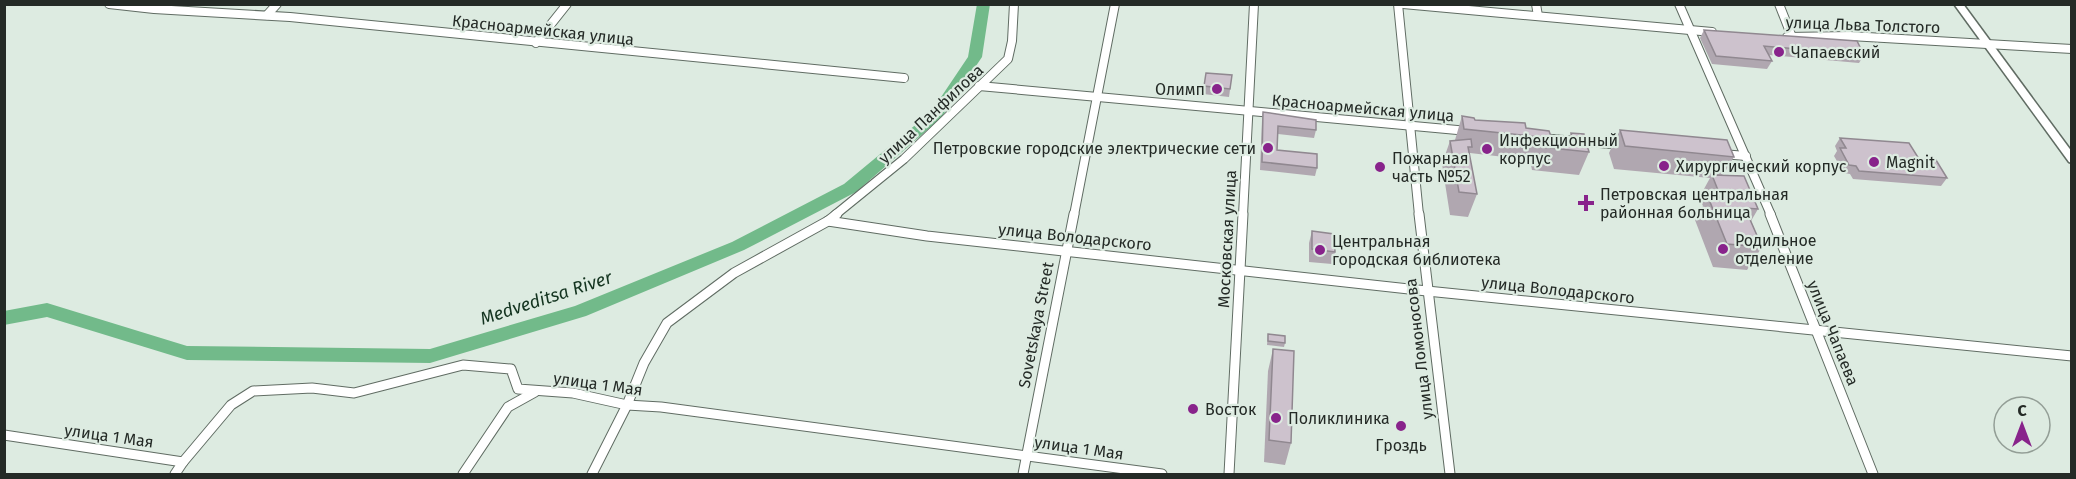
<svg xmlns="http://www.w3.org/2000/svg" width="2076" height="479" font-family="'Fira Sans',sans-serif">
<rect width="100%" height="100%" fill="#ddebe1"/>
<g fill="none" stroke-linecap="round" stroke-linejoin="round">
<!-- river -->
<polygon fill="#72ba8a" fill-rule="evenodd" points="977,4 990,4 982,57 941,118 856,192 744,250 586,316 430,363 187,360 47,317 4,325 4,311 47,303 187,346 430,349 575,306 732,242 844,184 931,112 968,57"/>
<!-- street-far1 casing -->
<g stroke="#606c63" stroke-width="10">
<g id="street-far1">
<polyline points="109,4 154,9 290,17 904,78"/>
<polyline points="1398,4 1419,215"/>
<polyline points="1403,4 1712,32"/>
<polyline points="1536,4 1538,16"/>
<polyline points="1679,4 1771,215"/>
<polyline points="1779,4 1792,37"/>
<polyline points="267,15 277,4"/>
<polyline points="1787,37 1850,36 2072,49"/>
<polyline points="536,43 567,4"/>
<polyline points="979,86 1468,131"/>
<polyline points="1540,138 1623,145"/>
<polyline points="1722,154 1746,156"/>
<polyline points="835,215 904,159 1008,59 1012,41 1014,4"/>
<polyline points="1074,215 1115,4"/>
<polyline points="1243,215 1254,4"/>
</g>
</g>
<!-- street casing -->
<g stroke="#606c63" stroke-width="11">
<g id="street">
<polyline points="1419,214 1450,474"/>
<polyline points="1770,214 1873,474"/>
<polyline points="828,221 927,236 1427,291 2072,356"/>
<polyline points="4,435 183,462 231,405 253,391 312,388 354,393 463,365 511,369 518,389 573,393 627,405 661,407 1162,474"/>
<polyline points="175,474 183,462"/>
<polyline points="463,474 508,407 535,392"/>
<polyline points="592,474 627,405 644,363 667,323 734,273 828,221 837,214"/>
<polyline points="1023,474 1074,214"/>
<polyline points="1229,474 1243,214"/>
</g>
</g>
<!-- secondary casing -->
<g stroke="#606c63" stroke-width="3">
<polygon id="secondary" points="1954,4 1963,4 2072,152 2072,163 2069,162"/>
</g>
<!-- street-far1 -->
<use href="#street-far1" stroke="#fff" stroke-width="8"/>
<!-- street -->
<use href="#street" stroke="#fff" stroke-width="9"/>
<!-- secondary -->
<use href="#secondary" fill="#fff" fill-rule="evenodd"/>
</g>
<!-- wall -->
<g fill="#b0a7b0">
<polygon points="1704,30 1864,55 1859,63 1769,55 1772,61 1767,69 1712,64 1700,38"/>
<polygon points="1206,73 1232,75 1229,97 1203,94"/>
<polygon points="1263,112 1316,130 1314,138 1278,134 1277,150 1317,168 1315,176 1260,170 1262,120"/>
<polygon points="1462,116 1475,120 1526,128 1552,139 1568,140 1571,133 1589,152 1579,175 1532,170 1530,160 1470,153 1469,155 1477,194 1468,217 1450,215 1442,164 1450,141 1455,140"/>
<polygon points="1620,130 1734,157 1723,175 1758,209 1751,221 1762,247 1747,270 1713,267 1695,220 1703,206 1699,198 1710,178 1614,169 1609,153"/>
<polygon points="1840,138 1919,159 1947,178 1941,186 1853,179 1850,174 1844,173 1834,156 1837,151 1835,146"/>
<polygon points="1312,231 1335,252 1332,264 1309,262 1309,243"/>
<polygon points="1268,334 1285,343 1284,347 1267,345"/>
<polygon points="1273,349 1291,443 1285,465 1264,462 1268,371"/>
</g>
<!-- building -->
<g fill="#cdc2cd" stroke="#908890" stroke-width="1.5">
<polygon points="1704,30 1857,41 1864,55 1764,46 1772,61 1716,56"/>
<polygon points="1206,73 1232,75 1230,89 1204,86"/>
<polygon points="1263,112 1316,120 1316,130 1278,126 1277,150 1317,154 1317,168 1262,162"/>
<polygon points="1462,116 1474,118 1475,120 1525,123 1526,128 1549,131 1552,139 1573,141 1571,133 1584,134 1589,152 1541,147 1539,137 1464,129"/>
<polygon points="1620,130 1727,140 1734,157 1625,146"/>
<polygon points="1840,138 1909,143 1919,159 1936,160 1947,178 1859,171 1856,166 1849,165 1840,148 1846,148"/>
<polygon points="1471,139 1472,147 1468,147 1477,194 1459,192 1450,141"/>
<polygon points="1712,175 1744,176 1758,209 1745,208 1762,247 1727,244 1708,197 1721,198"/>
<polygon points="1312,231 1334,234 1335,252 1312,249"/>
<polygon points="1268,334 1285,336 1285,343 1268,341"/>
<polygon points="1273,349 1294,351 1291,443 1269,440"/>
</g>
<!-- markers -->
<g fill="#88238b" stroke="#ddebe1" stroke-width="2">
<circle cx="1779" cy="52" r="6"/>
<circle cx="1217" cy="89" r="6"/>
<circle cx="1268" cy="148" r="6"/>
<circle cx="1487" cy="149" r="6"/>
<circle cx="1874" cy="162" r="6"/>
<circle cx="1664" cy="166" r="6"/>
<circle cx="1380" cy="167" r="6"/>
<path d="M1583 194h6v6h6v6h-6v6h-6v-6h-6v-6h6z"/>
<circle cx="1723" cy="249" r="6"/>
<circle cx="1320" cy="250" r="6"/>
<circle cx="1193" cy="409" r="6"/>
<circle cx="1276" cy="418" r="6"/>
<circle cx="1401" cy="426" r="6"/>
</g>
<g text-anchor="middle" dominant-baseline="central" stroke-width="4.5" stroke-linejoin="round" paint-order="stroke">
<!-- street labels -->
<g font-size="16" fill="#242a26" stroke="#ddebe1">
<text transform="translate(1863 25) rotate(2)">улица Льва Толстого</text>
<text transform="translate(543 30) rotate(6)">Красноармейская улица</text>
<text transform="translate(1363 108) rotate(5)">Красноармейская улица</text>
<text transform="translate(931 114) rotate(-43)">улица Панфилова</text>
<text transform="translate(1075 237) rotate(6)">улица Володарского</text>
<text transform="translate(1227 239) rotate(-87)">Московская улица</text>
<text transform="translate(1558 290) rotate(6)">улица Володарского</text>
<text transform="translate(1036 325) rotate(-79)">Sovetskaya Street</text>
<text transform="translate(1833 333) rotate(68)">улица Чапаева</text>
<text transform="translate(1419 349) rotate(-97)">улица Ломоносова</text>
<text transform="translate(598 384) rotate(8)">улица 1 Мая</text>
<text transform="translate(109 436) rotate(8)">улица 1 Мая</text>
<text transform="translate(1079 448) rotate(8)">улица 1 Мая</text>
</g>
<!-- poi labels -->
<g font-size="16" fill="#242a26" stroke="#ddebe1" text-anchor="start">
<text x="1791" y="52">Чапаевский</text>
<text x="1205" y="89" text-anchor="end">Олимп</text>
<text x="1499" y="140">Инфекционный<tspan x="1499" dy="18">корпус</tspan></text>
<text x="1256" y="148" text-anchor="end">Петровские городские электрические сети</text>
<text x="1392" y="158">Пожарная<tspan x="1392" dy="18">часть №52</tspan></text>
<text x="1886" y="162">Magnit</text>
<text x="1676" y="166">Хирургический корпус</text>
<text x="1600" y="194">Петровская центральная<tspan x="1600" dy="18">районная больница</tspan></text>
<text x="1735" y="240">Родильное<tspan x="1735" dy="18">отделение</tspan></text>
<text x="1332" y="241">Центральная<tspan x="1332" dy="18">городская библиотека</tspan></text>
<text x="1205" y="409">Восток</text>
<text x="1288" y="418">Поликлиника</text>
<text x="1401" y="445" text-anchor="middle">Гроздь</text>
</g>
<!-- water labels -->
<g font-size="18" font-style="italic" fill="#143420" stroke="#ddebe1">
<text transform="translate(546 298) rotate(-18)">Medveditsa River</text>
</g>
</g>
<!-- border -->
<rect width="2076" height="479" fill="none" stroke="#242a26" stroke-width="12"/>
<!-- north arrow -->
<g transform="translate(2022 425)"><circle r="28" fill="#ddebe1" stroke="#939e96" stroke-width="1.5"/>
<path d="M0-4.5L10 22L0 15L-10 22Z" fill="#88238b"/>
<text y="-9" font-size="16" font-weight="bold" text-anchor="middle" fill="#242a26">С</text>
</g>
</svg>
